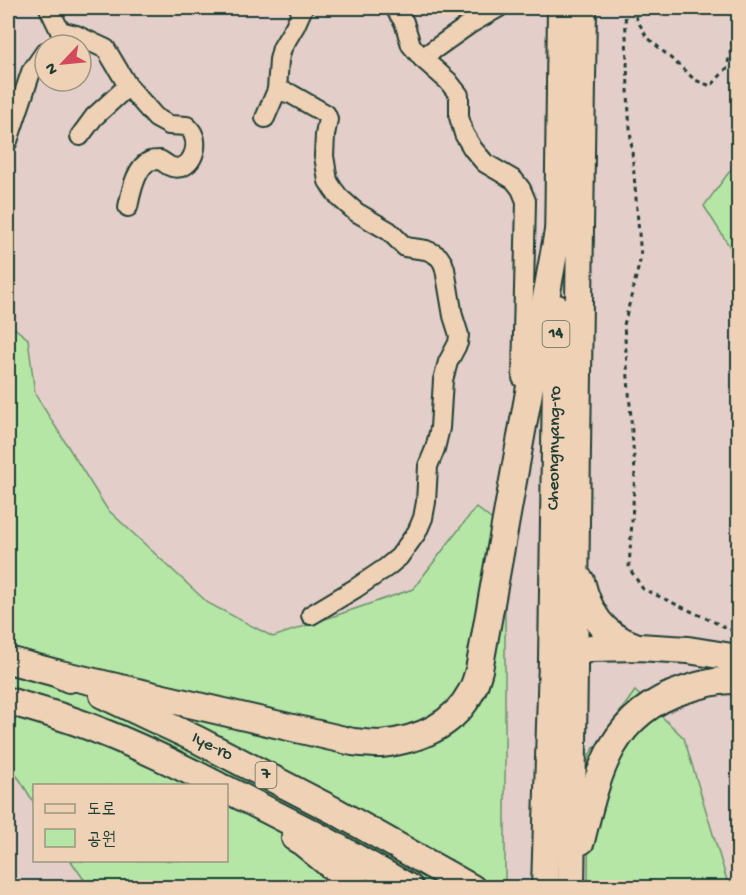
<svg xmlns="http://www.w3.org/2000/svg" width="746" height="895" font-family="'Gochi Hand','Poor Story',sans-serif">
<rect width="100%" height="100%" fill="#e3cec9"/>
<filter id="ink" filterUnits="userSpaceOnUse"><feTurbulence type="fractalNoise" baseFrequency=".0167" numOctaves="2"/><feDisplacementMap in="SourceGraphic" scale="12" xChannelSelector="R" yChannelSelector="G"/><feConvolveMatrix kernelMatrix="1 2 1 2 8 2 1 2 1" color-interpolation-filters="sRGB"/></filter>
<g filter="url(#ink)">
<!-- green -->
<g fill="#b6e6a5" stroke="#6a926c" stroke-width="1.5">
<polygon points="738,160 738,260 704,206"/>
<polygon points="8,323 28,339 35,394 107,509 208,603 273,637 413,589 476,507 502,528 505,593 505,887 89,887 71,861 226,860 226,786 34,786 34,803 20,780 8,765"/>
<polygon points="635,691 684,738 729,887 588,888 589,755"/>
</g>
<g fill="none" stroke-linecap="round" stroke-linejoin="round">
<!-- minor casing -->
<g stroke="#1f3d34" stroke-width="22">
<g id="minor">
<polyline points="49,8 60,31"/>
<polyline points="395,8 404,22 411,45 422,58 448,81 459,95 459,117 464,134 473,149 485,163 514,180 521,189 526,201 522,378"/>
<polyline points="60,31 76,35 106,49 128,86 94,117 80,136"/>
<polyline points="422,58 470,24 498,8"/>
<polyline points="277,90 291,94 326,114 328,119 325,135 324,156 328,181 333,189 339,197 356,212 389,231 405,247 426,250 433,253 439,257 443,263 445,269 453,316 459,335 458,343 448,362 443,380 440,428 435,449 428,466 426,502 423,518 417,532 399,557 387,567 356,588 311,615"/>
<polyline points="265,118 277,90 279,60 282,48 295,26 303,8"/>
<polyline points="8,141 31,72 45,52"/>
<path d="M128,207c3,-13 7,-40 22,-46 3,-1 7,-1 10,-1 4,2 8,6 12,7 18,5 28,-19 21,-33 0,-2 -4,-6 -6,-8l-18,-1 -13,-7 -28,-32"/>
</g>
</g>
<!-- highway casing -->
<g stroke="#1f3d34" stroke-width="30">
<g id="highway">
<polyline points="558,247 561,8"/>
<path d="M581,581c8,32 21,54 54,65"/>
<polyline points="558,659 591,648 638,647 688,650 738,658"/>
<polyline points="8,660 56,673 69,679"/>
<path d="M56,673l297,69c9,1 19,2 28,2 37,-4 72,-18 90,-52 4,-7 6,-15 8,-22l79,-439"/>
<polyline points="103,695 198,740 337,812 472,888"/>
<path d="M8,701c31,9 62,17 92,30 41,16 80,35 119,55"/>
<polyline points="226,789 318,836 410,888"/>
<polyline points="295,838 302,842 358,888"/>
<path d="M581,841c17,-68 29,-127 103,-151 18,-6 36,-11 54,-10"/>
<polyline points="545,888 552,661 557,308"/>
<polyline points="571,888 583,8"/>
</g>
</g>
<!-- path -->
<g stroke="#1f3d34" stroke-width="3" stroke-dasharray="4.5 4.5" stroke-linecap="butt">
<polyline points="625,8 629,116 641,257 624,325 635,472 629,568 643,589 738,633"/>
<polyline points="631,8 646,36 695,80 711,86 727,68 738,14"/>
</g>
<!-- minor -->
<use href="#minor" stroke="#efd2b6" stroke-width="18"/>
<!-- highway -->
<use href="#highway" stroke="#efd2b6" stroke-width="26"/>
</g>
</g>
<g text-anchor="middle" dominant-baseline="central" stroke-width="4.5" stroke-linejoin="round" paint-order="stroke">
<!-- shield labels -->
<g fill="#efd2b6" stroke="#5d6a5b" stroke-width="1.5">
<rect x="542.5" y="321" width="27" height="26" rx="4.5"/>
<rect x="255.5" y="762" width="21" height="26" rx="4.5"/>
</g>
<g font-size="16" font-weight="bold" fill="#1f3d34">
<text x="556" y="334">14</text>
<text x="266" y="775">7</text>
</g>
<!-- street labels -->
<g font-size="18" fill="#1f3d34" stroke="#efd2b6">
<text transform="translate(555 448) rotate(-89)">Cheongnyang-ro</text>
<text transform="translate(212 747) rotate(27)">Iye-ro</text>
</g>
</g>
<!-- margin -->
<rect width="746" height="895" fill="none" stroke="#efd2b6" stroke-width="30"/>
<rect x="15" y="15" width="716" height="865" fill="none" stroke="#1f3d34" stroke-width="2" filter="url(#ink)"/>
<!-- legend -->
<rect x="33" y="784" width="195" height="78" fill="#efd2b6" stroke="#9c9682" stroke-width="1.5"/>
<rect x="45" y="804" width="30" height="9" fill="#efd2b6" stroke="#9c9682" stroke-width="1.5"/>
<text x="87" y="814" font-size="18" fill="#1f3d34">도로</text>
<rect x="45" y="829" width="30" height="18" fill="#b6e6a5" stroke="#9c9682" stroke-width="1.5"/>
<text x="87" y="844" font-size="18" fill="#1f3d34">공원</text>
<!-- north arrow -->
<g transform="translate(63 63) rotate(244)"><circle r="28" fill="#efd2b6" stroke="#9c9682" stroke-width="1.5"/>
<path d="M0-4.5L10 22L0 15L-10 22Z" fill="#d1495b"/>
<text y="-9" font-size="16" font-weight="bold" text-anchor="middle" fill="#1f3d34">N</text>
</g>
</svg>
